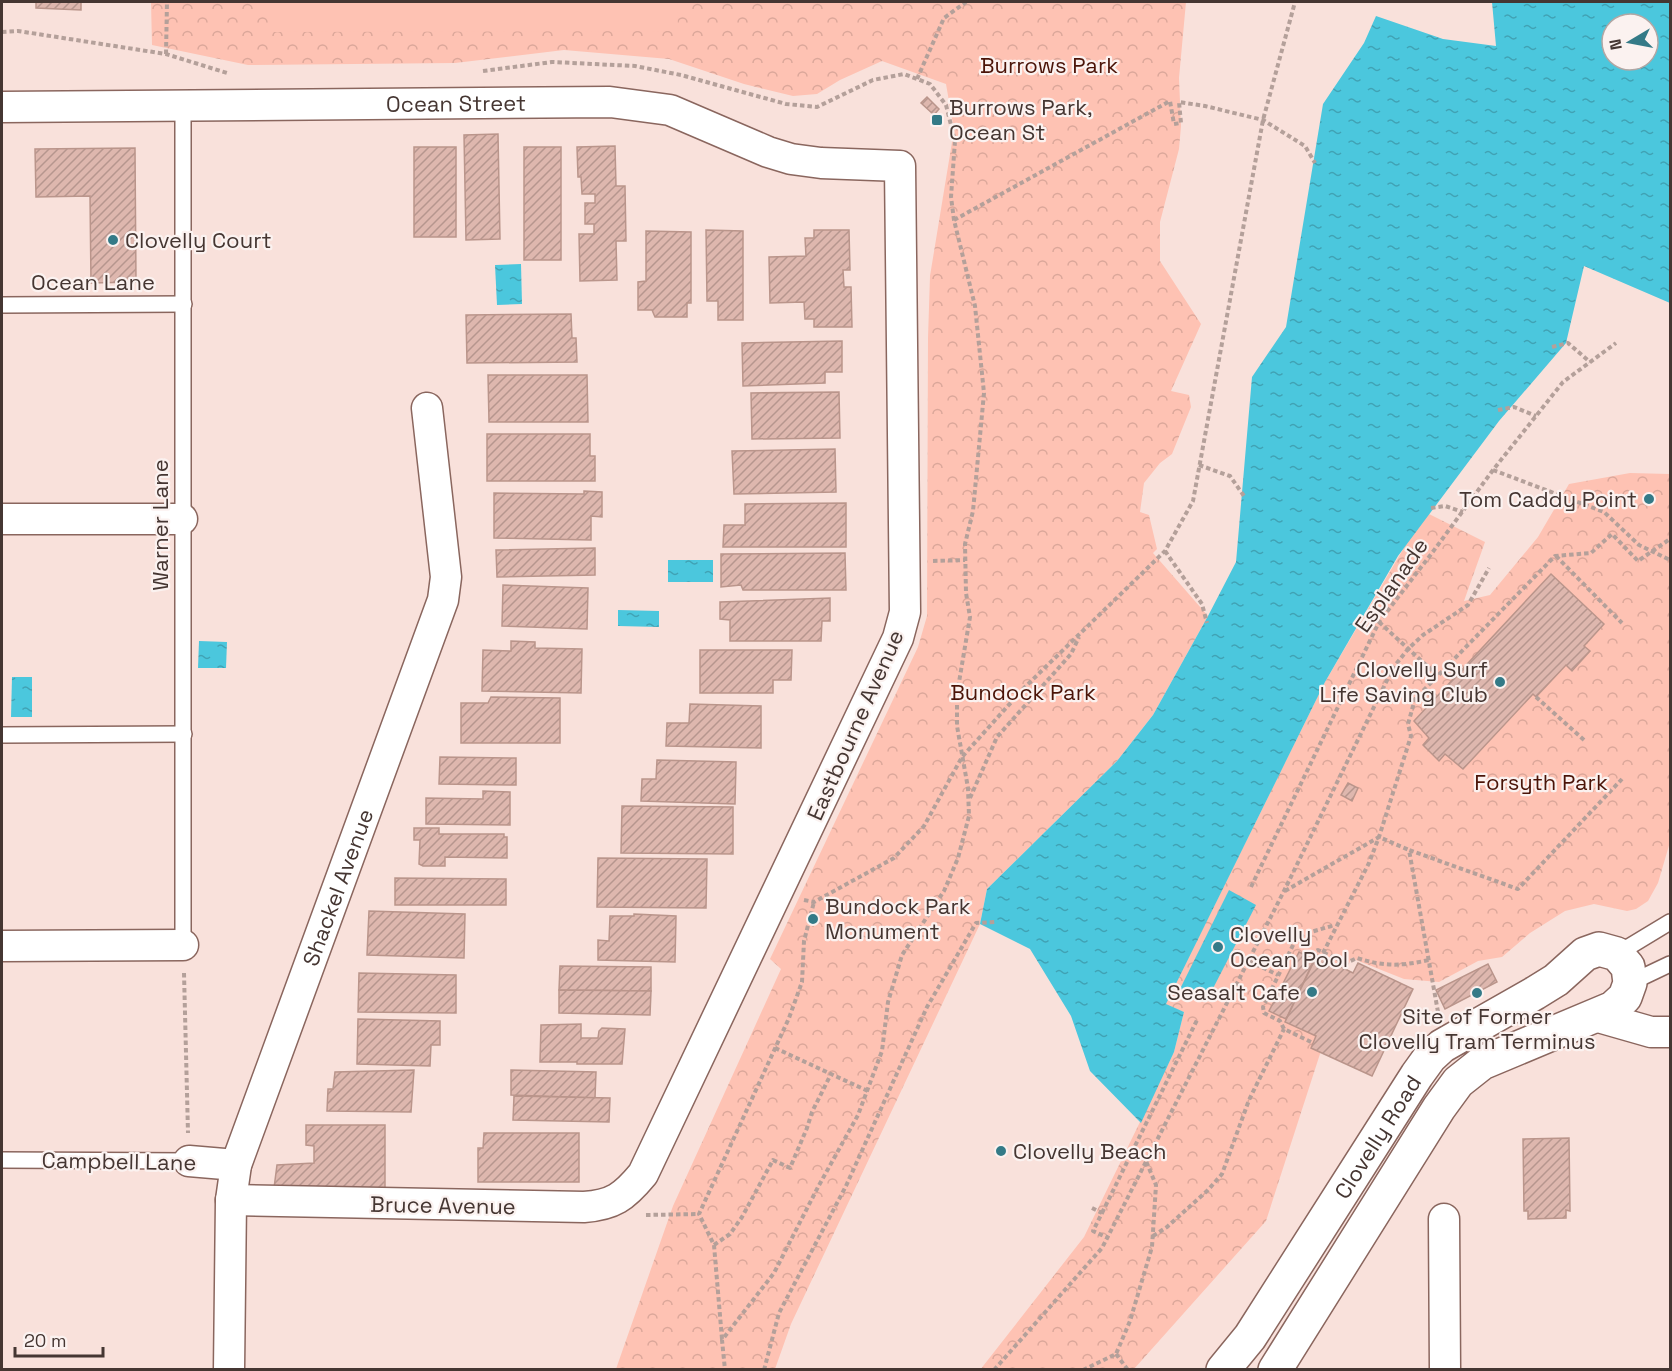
<svg xmlns="http://www.w3.org/2000/svg" width="1672" height="1371" font-family="'Space Grotesk',sans-serif">
<defs>
<pattern id="park-crowns" width="20" height="18" patternUnits="userSpaceOnUse" patternTransform="scale(1.5)"><rect width="20" height="18" fill="#fec2b3"/><path d="M2 6a3 3 0 1 1 6 0M12 15a3 3 0 1 1 6 0" fill="none" stroke="#dba79a"/></pattern>
<pattern id="water-ripples" width="26" height="14" patternUnits="userSpaceOnUse" patternTransform="scale(1.5)"><rect width="26" height="14" fill="#4bc7dd"/><path d="M2 4q2-2 4 0t4 0M15 11q2-2 4 0t4 0" fill="none" stroke="#40a2b4"/></pattern>
<pattern id="building-hatch" width="6" height="6" patternUnits="userSpaceOnUse" patternTransform="scale(1.5)"><rect width="6" height="6" fill="#deb7ae"/><path d="M-1 1l2-2M0 6l6-6M5 7l2-2" fill="none" stroke="#b6968e"/></pattern>
</defs>
<rect width="100%" height="100%" fill="#f9e1db"/>
<!-- park -->
<g fill="url(#park-crowns)">
<polygon points="151,2 1186,2 1179,78 1181,126 1179,149 1160,222 1160,261 1201,324 1171,391 1189,395 1191,407 1172,454 1160,463 1144,483 1140,512 1149,515 1157,549 1153,553 1208,616 1153,715 1117,761 987,889 980,924 791,1324 775,1369 616,1369 673,1206 781,969 770,959 918,647 927,616 928,338 930,276 954,130 946,84 882,61 840,80 817,94 793,96 744,84 669,59 564,50 455,63 248,65 152,45"/>
<polygon points="1630,473 1670,474 1670,842 1658,883 1648,901 1636,909 1627,911 1594,904 1565,911 1530,933 1502,957 1478,961 1439,982 1404,979 1351,958 1266,1221 1134,1369 980,1370 1084,1237 1174,1052 1184,1012 1165,1005 1325,682 1425,512 1485,542 1464,601 1490,595 1538,537 1569,484"/>
</g>
<!-- pitch -->
<polygon fill="#fec2b3" points="270,2 677,2 678,31 270,32"/>
<!-- water -->
<g fill="url(#water-ripples)" fill-rule="evenodd">
<path d="M1492,2h178v301l-86,-37 -18,77 -67,78 -101,135 -73,126 -159,322 18,8 -10,40 -33,71 -51,-52 -19,-55 -41,-67 -50,-25 7,-35 130,-128 36,-46 55,-99 28,-54 16,-185 34,-50 37,-223 41,-61 12,-27 67,23 53,7zM1612,24h36v36h-36z"/>
<polygon points="521,264 522,304 497,305 495,265"/>
<rect x="668" y="560" width="45" height="22"/>
<polygon points="618,610 659,611 659,627 618,626"/>
<polygon points="199,641 227,642 226,668 198,668"/>
<polygon points="12,677 32,677 32,717 11,717"/>
<polygon points="1229,890 1256,905 1206,1002 1180,989"/>
</g>
<!-- building -->
<g fill="url(#building-hatch)" stroke="#ba958b" stroke-width="1.5">
<polygon points="36,2 81,2 81,10 36,8"/>
<polygon points="927,97 939,109 934,115 921,103"/>
<polygon points="498,134 500,239 466,240 464,135"/>
<polygon points="615,146 616,186 625,186 626,241 616,241 617,280 580,281 579,234 594,234 594,224 585,224 585,203 595,203 595,194 582,194 581,177 578,177 577,147"/>
<rect x="414" y="147" width="42" height="90"/>
<rect x="524" y="147" width="37" height="113"/>
<polygon points="135,148 136,282 91,283 90,196 36,197 35,149"/>
<polygon points="706,230 743,231 743,320 718,320 718,301 707,301"/>
<polygon points="814,230 849,230 850,270 843,270 844,287 851,287 852,327 814,327 814,319 805,319 804,302 770,303 769,257 806,256 805,238 814,238"/>
<polygon points="646,231 691,232 691,303 687,303 687,317 655,317 652,310 638,310 638,282 646,281"/>
<polygon points="571,314 572,338 576,338 577,362 467,363 466,315"/>
<polygon points="842,341 842,372 825,372 825,383 743,386 742,343"/>
<polygon points="488,375 587,375 588,422 489,422"/>
<polygon points="839,392 840,438 752,439 751,393"/>
<polygon points="487,434 590,434 590,456 595,456 595,481 487,481"/>
<polygon points="835,449 836,492 734,494 732,451"/>
<polygon points="584,491 602,492 602,517 591,516 591,540 494,538 494,493 584,494"/>
<polygon points="846,503 846,547 723,547 724,525 745,525 745,504"/>
<polygon points="595,548 595,575 497,577 496,550"/>
<polygon points="845,553 846,590 743,590 741,585 721,587 721,554"/>
<polygon points="1551,574 1604,624 1584,646 1590,651 1572,671 1566,665 1536,697 1533,694 1463,769 1445,754 1439,761 1423,745 1429,738 1414,721"/>
<polygon points="503,585 588,588 587,629 502,626"/>
<polygon points="830,598 830,621 822,621 821,641 730,641 730,620 720,619 720,602"/>
<polygon points="511,641 535,642 535,648 582,649 581,693 482,691 483,650 511,651"/>
<polygon points="700,650 792,650 791,680 773,680 773,693 700,693"/>
<polygon points="491,697 560,698 560,743 461,743 461,703 488,703"/>
<polygon points="690,704 761,706 761,748 666,746 667,723 689,723"/>
<polygon points="440,757 516,758 516,785 439,784"/>
<polygon points="657,760 736,762 735,804 641,801 642,779 656,779"/>
<polygon points="1348,783 1358,788 1352,801 1341,795"/>
<polygon points="483,791 510,792 510,825 426,824 426,798 483,799"/>
<polygon points="622,806 733,807 733,854 621,853"/>
<polygon points="414,828 439,828 439,834 504,834 504,837 507,837 507,858 445,857 445,866 423,866 419,864 420,840 414,840"/>
<polygon points="598,858 707,859 706,908 597,907"/>
<polygon points="395,878 506,879 506,905 395,905"/>
<polygon points="369,911 465,914 464,958 367,955"/>
<polygon points="634,914 676,916 675,962 598,960 598,940 609,941 610,916 634,916"/>
<polygon points="1299,952 1314,960 1286,1019 1269,1011"/>
<polygon points="1317,955 1353,973 1358,963 1413,989 1372,1076 1311,1048 1316,1036 1285,1022"/>
<polygon points="1488,964 1497,982 1445,1009 1436,990"/>
<polygon points="560,966 651,967 651,991 559,990"/>
<polygon points="359,973 456,975 456,1013 358,1012"/>
<polygon points="559,990 651,991 650,1015 559,1013"/>
<polygon points="358,1019 440,1021 440,1045 431,1045 430,1066 357,1064"/>
<polygon points="581,1024 581,1038 598,1038 599,1031 602,1028 625,1029 622,1064 577,1064 577,1062 540,1062 541,1025"/>
<polygon points="414,1070 411,1112 327,1111 328,1089 333,1089 335,1072"/>
<polygon points="511,1070 596,1072 595,1098 511,1095"/>
<polygon points="514,1096 610,1098 609,1122 513,1120"/>
<polygon points="306,1125 385,1125 385,1188 274,1188 277,1165 314,1163 314,1146 306,1145"/>
<polygon points="484,1133 579,1133 579,1182 478,1182 478,1148 483,1148"/>
<polygon points="1569,1138 1570,1211 1566,1210 1566,1218 1528,1219 1528,1211 1524,1211 1523,1139"/>
</g>
<g fill="none" stroke-linecap="round" stroke-linejoin="round">
<!-- lane casing -->
<g stroke="#8a665e" stroke-width="18">
<g id="lane">
<polyline points="183,105 183,945"/>
<polyline points="2,305 184,304"/>
<polyline points="2,735 184,734"/>
<polyline points="1617,954 1670,922"/>
<polyline points="1630,983 1670,964"/>
<polyline points="2,1160 189,1161"/>
</g>
</g>
<!-- street casing -->
<g stroke="#8a665e" stroke-width="33">
<g id="street">
<path id="s1" d="M2,107l608,-5 60,8 98,42 23,7 30,4 79,3 5,446 -7,26 -255,536c-19,23 -30,31 -59,33l-353,-7"/>
<polyline points="2,519 182,519"/>
<polyline points="2,946 183,945"/>
<polyline points="1595,1016 1651,1032 1670,1032"/>
<polyline points="189,1161 236,1165"/>
<polyline points="1444,1219 1445,1370"/>
<path id="s2" d="M229,1370l2,-170 5,-35 207,-565 3,-23 -19,-169"/>
</g>
</g>
<!-- secondary casing -->
<g stroke="#8a665e" stroke-width="36">
<g id="secondary">
<path id="s3" d="M1223,1370l27,-33 167,-262 13,-18 12,-11 93,-53 21,-13 29,-26 14,-5 18,5 11,13 2,16 -5,14 -12,11 -131,55 -24,19 -19,26 -164,262"/>
</g>
</g>
<!-- path -->
<g stroke="#b4a09a" stroke-width="4" stroke-dasharray="4.5 3" stroke-linecap="butt">
<polyline points="2,32 18,31 166,54 227,73"/>
<polyline points="166,54 167,2"/>
<polyline points="483,71 552,62 635,66 681,75 786,104 817,107 873,80 904,74 930,84 946,105 955,141 951,197 954,220 975,306 984,393 973,511 965,544 966,593 970,617 957,694 957,726 968,788 969,816 958,858 944,891 902,955 888,1002 882,1051 858,1115 818,1187 774,1273 722,1340 725,1370"/>
<polyline points="917,79 944,18 966,2"/>
<polyline points="954,220 1170,101 1174,124 1181,123 1179,102 1205,106 1263,120 1305,146 1315,163"/>
<polyline points="1552,347 1568,343 1590,362"/>
<polyline points="1498,410 1514,407 1536,416"/>
<polyline points="1199,465 1230,476 1244,496"/>
<polyline points="1493,470 1604,512 1639,545 1670,560"/>
<polyline points="1431,508 1445,506 1463,512"/>
<polyline points="1165,551 1202,604 1207,623"/>
<polyline points="1556,556 1622,623"/>
<polyline points="933,561 965,560"/>
<polyline points="1379,622 1438,676"/>
<polyline points="1536,697 1584,740"/>
<polyline points="970,798 997,737 1071,654 1079,637"/>
<polyline points="1251,887 1379,622 1432,553 1493,470 1563,382 1616,343"/>
<polyline points="1285,891 1379,837 1409,850"/>
<polyline points="804,900 814,902 894,858 924,826 962,757 1024,688 1165,551 1193,501 1263,120 1295,2"/>
<polyline points="1323,953 1369,863 1379,837 1411,736 1408,724 1415,699 1555,556 1591,553 1612,534 1638,561 1670,539"/>
<path d="M1310,954l8,-4 28,13 11,-5c28,9 44,8 72,2"/>
<polyline points="1249,961 1278,975"/>
<polyline points="184,973 188,1133"/>
<polyline points="1438,1012 1409,850 1518,889 1622,779"/>
<polyline points="1311,1042 1284,1029 1280,1021 1264,1013 1263,1007 1295,941 1304,934 1335,925"/>
<polyline points="775,1048 831,1074"/>
<polyline points="1092,1208 1102,1213 1093,1231 1108,1238"/>
<polyline points="1102,1213 1198,1018"/>
<polyline points="646,1215 699,1214"/>
<polyline points="1153,1236 1167,1227 1208,1190 1222,1174 1249,1100 1284,1029"/>
<polyline points="714,1245 730,1234 742,1217 773,1160 790,1168 807,1128 812,1112 831,1074 868,1091"/>
<polyline points="722,1339 714,1245 699,1214 789,1018 802,982 804,941 814,902"/>
<polyline points="1116,1354 1128,1370"/>
<polyline points="764,1370 779,1313 846,1186 927,1007 976,923 995,922"/>
<polyline points="994,1370 1102,1248 1284,891 1393,668 1408,649 1423,635 1468,605 1489,568"/>
<polyline points="1083,1370 1116,1354 1130,1321 1152,1247 1156,1185 1146,1161"/>
</g>
<!-- lane -->
<use href="#lane" stroke="#fff" stroke-width="15"/>
<!-- street -->
<use href="#street" stroke="#fff" stroke-width="30"/>
<!-- secondary -->
<use href="#secondary" stroke="#fff" stroke-width="33"/>
</g>
<!-- markers -->
<g fill="#347a87" stroke="#fbf2f0" stroke-width="2">
<rect x="931" y="114" width="12" height="12" rx="3"/>
<circle cx="113" cy="240" r="6"/>
<circle cx="1649" cy="499" r="6"/>
<circle cx="1500" cy="682" r="6"/>
<circle cx="813" cy="919" r="6"/>
<circle cx="1218" cy="947" r="6"/>
<circle cx="1312" cy="992" r="6"/>
<circle cx="1477" cy="993" r="6"/>
<circle cx="1001" cy="1151" r="6"/>
</g>
<g text-anchor="middle" dominant-baseline="central" stroke-width="4.5" stroke-linejoin="round" paint-order="stroke">
<!-- park labels -->
<g font-size="22" fill="#4b1408" stroke="#fbf2f0">
<text x="1049" y="65">Burrows Park</text>
<text x="1023" y="692">Bundock Park</text>
<text x="1541" y="782">Forsyth Park</text>
</g>
<!-- street labels -->
<g font-size="22" fill="#453632" stroke="#fbf2f0">
<text stroke="none"><textPath href="#s1" startOffset="454">Ocean Street</textPath></text>
<text x="93" y="282">Ocean Lane</text>
<text transform="translate(160 525) rotate(-90)">Warner Lane</text>
<text transform="translate(1391 585) rotate(-55)">Esplanade</text>
<text transform="translate(855 725) rotate(-66)">Eastbourne Avenue</text>
<text stroke="none"><textPath href="#s2" startOffset="501">Shackel Avenue</textPath></text>
<text stroke="none"><textPath href="#s3" startOffset="280">Clovelly Road</textPath></text>
<text transform="translate(119 1161) rotate(1)">Campbell Lane</text>
<text transform="translate(443 1205) rotate(1)">Bruce Avenue</text>
</g>
<!-- poi labels -->
<g font-size="22" fill="#453632" stroke="#fbf2f0" text-anchor="start">
<text x="949" y="107">Burrows Park,<tspan x="949" dy="25">Ocean St</tspan></text>
<text x="125" y="240">Clovelly Court</text>
<text x="1637" y="499" text-anchor="end">Tom Caddy Point</text>
<text x="1488" y="669" text-anchor="end">Clovelly Surf<tspan x="1488" dy="25">Life Saving Club</tspan></text>
<text x="825" y="906">Bundock Park<tspan x="825" dy="25">Monument</tspan></text>
<text x="1230" y="934">Clovelly<tspan x="1230" dy="25">Ocean Pool</tspan></text>
<text x="1300" y="992" text-anchor="end">Seasalt Cafe</text>
<text x="1477" y="1016" text-anchor="middle">Site of Former<tspan x="1477" dy="25">Clovelly Tram Terminus</tspan></text>
<text x="1013" y="1151">Clovelly Beach</text>
</g>
</g>
<!-- border -->
<rect width="1672" height="1371" fill="none" stroke="#453632" stroke-width="6"/>
<!-- north arrow -->
<g transform="translate(1630 42) rotate(260)"><circle r="28" fill="#fbf2f0" stroke="#b2a7a4" stroke-width="1.5"/>
<path d="M0-4.5L10 22L0 15L-10 22Z" fill="#347a87"/>
<text y="-9" font-size="16" font-weight="bold" text-anchor="middle" fill="#453632">N</text>
</g>
<!-- scale -->
<path d="M15 1347v9h88v-9" fill="none" stroke="#453632" stroke-width="3"/>
<text x="24" y="1347" font-size="18" fill="#453632" stroke="#fbf2f0" stroke-width="4.5" paint-order="stroke">20 m</text>
</svg>
